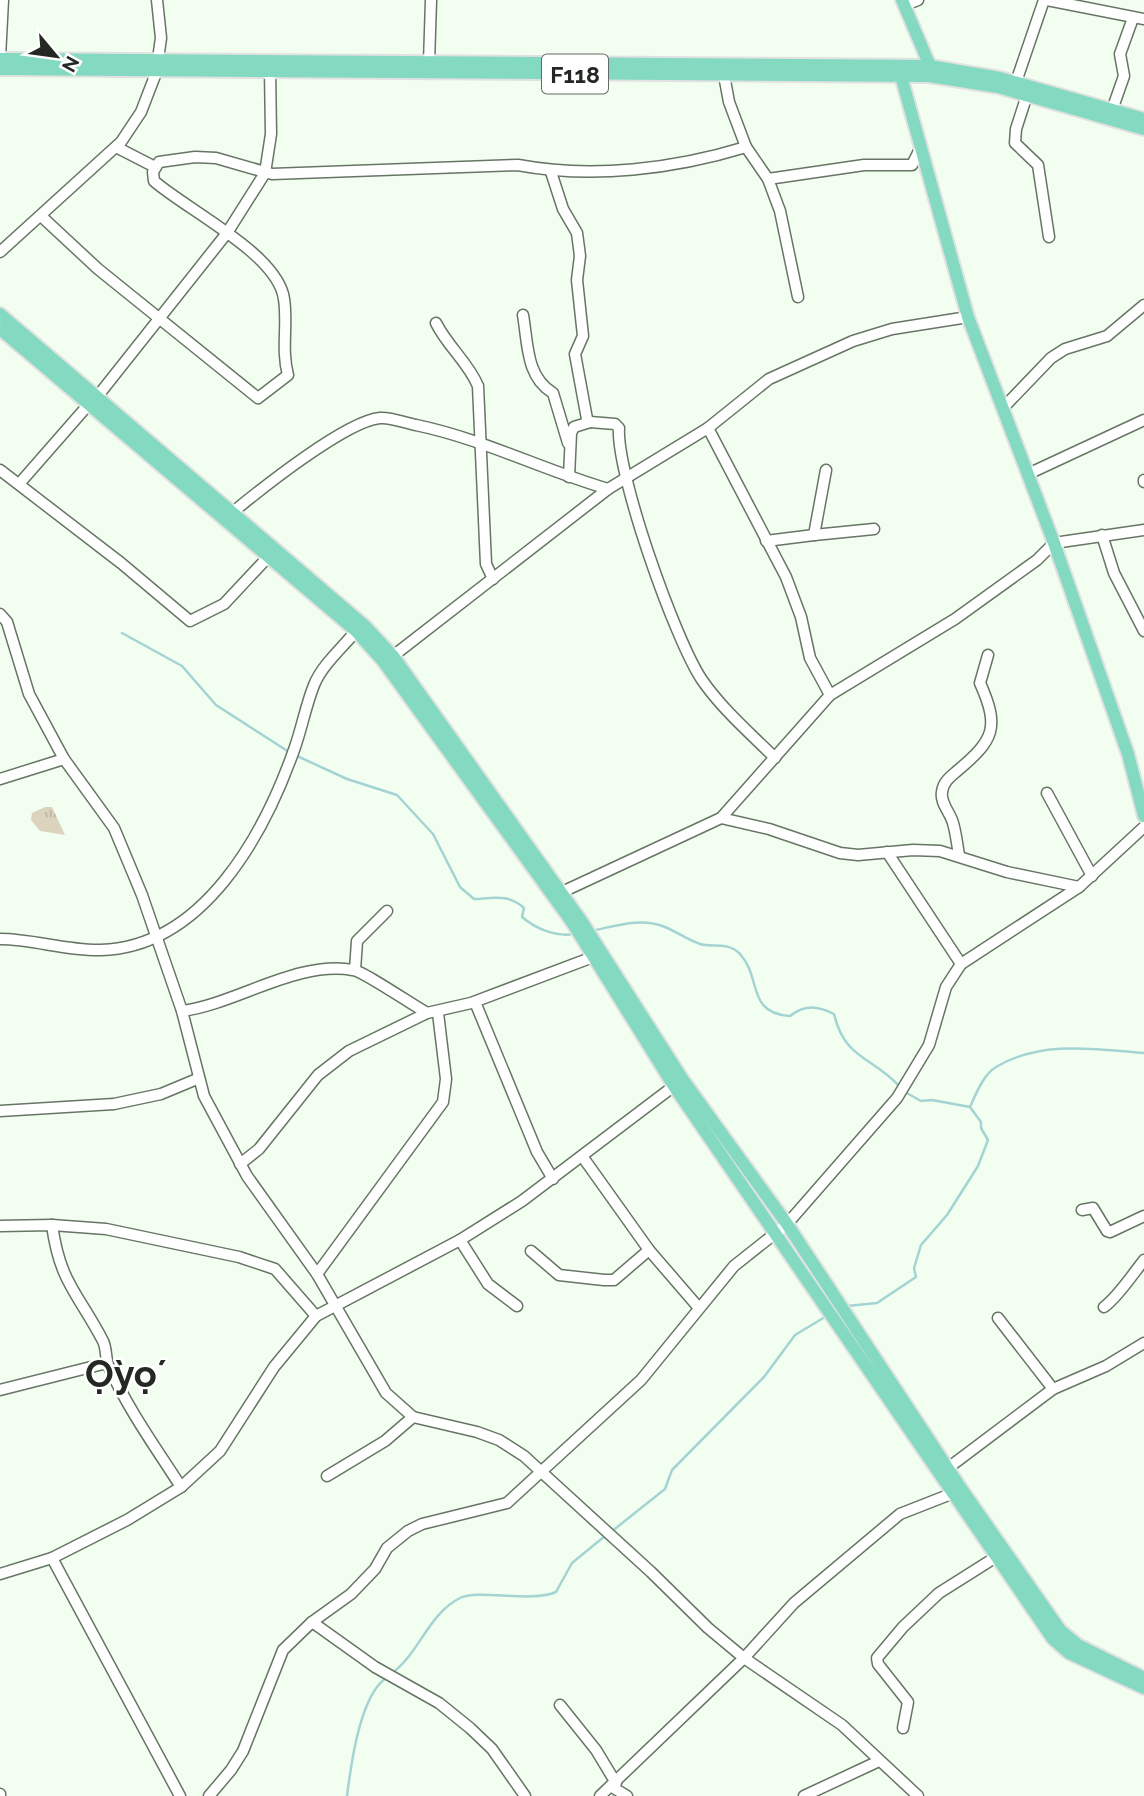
<svg xmlns="http://www.w3.org/2000/svg" width="1144" height="1796" font-family="Raleway,sans-serif">
<defs>
<pattern id="grass-tufts" width="24" height="20" patternUnits="userSpaceOnUse" patternTransform="scale(1.75)"><rect width="24" height="20" fill="#dcd3be"/><path d="M3 7l-1-3M5 7V3M7 7l1-3M15 17l-1-3M17 17v-4M19 17l1-3" fill="none" stroke="#bcb5a3"/></pattern>
</defs>
<rect width="100%" height="100%" fill="#f2fff0"/>
<!-- grass -->
<polygon fill="url(#grass-tufts)" points="45,807 52,807 65,835 40,831 31,820 32,813"/>
<g fill="none" stroke-linecap="round" stroke-linejoin="round">
<!-- stream -->
<g stroke="#a4d3d3" stroke-width="2.5">
<polyline points="122,633 182,666 216,705 289,752"/>
<path d="M295,755l52,24 50,16 36,39 27,53 14,12c20,-1 35,-5 50,9l-2,9c14,12 34,20 52,17"/>
<path d="M591,931c25,-5 50,-14 74,-4 12,5 23,13 35,17 14,4 27,-3 40,10 22,24 6,59 50,62 15,-12 28,-10 44,-2 11,46 38,42 66,73"/>
<polyline points="905,1092 921,1101 932,1100 970,1107"/>
<path d="M847,1306l30,-3 39,-26 -2,-9 7,-23 26,-30 31,-49 10,-26 -7,-12v-6l-11,-15c6,-13 13,-32 26,-40 45,-27 99,-18 148,-14"/>
<polyline points="611,1532 665,1489 672,1470 764,1377 795,1335 825,1317"/>
<path d="M391,1674c28,-20 37,-60 69,-76 19,-9 71,5 96,-6l16,-29 33,-27"/>
<path d="M347,1796c4,-32 13,-100 39,-118"/>
</g>
<!-- minor casing -->
<g stroke="#677565" stroke-width="13">
<g id="minor">
<polyline points="157,0 161,38 158,59"/>
<polyline points="1047,0 1144,19"/>
<polyline points="905,5 918,0"/>
<polyline points="0,57 3,0"/>
<polyline points="429,63 431,0"/>
<polyline points="724,75 729,102 746,147 768,179 780,211 798,297"/>
<polyline points="1016,82 1044,0"/>
<polyline points="1027,95 1016,129 1015,143 1038,165 1049,237"/>
<polyline points="1112,110 1124,76 1120,54 1133,18"/>
<polyline points="116,147 155,167"/>
<polyline points="551,172 563,209 577,233 580,256 577,280 583,336 575,354 587,419 590,422 574,427 571,433 569,477"/>
<polyline points="768,179 864,165 912,165 921,147"/>
<path d="M41,216l57,53 160,129 30,-23c-7,-26 0,-50 -4,-76 -6,-45 -97,-89 -130,-118l-1,-9 6,-10 36,-5 21,1 56,16 246,-9c74,14 156,4 228,-18"/>
<polyline points="0,252 121,142 141,112 158,68"/>
<path d="M523,315c5,29 3,62 30,78l15,50"/>
<path d="M436,323c12,24 32,39 42,63l8,178 7,15"/>
<polyline points="97,397 227,233 265,173 271,134 270,70"/>
<polyline points="1003,408 1051,358 1065,349 1107,336 1144,305"/>
<path d="M590,422l25,2 4,4c-3,45 56,212 83,252 20,29 48,53 73,78"/>
<polyline points="708,428 786,577 801,617 810,658 830,695"/>
<polyline points="0,470 121,563 190,621 224,604 269,556"/>
<polyline points="1028,474 1144,420"/>
<polyline points="1144,480 1144,482"/>
<polyline points="19,484 89,404"/>
<path d="M233,512c28,-23 113,-91 147,-94 11,-1 25,5 36,7 67,14 127,45 192,64"/>
<polyline points="814,535 874,529"/>
<polyline points="1102,535 1114,573 1144,631"/>
<polyline points="766,541 814,535 826,470"/>
<polyline points="0,614 7,622 29,694 64,759 114,828 142,895 182,1011 204,1096 247,1176 317,1274 386,1393 413,1417 477,1432 499,1440 524,1456 651,1572 708,1628 744,1658 842,1725 918,1796"/>
<polyline points="393,656 608,489 708,428 769,379 853,341 892,329 968,317"/>
<polyline points="0,779 64,759"/>
<polyline points="1047,793 1092,876"/>
<polyline points="721,818 769,829 840,853 858,855 913,850 940,851 1007,872 1079,887"/>
<polyline points="887,852 961,964"/>
<path d="M959,855c-2,-11 -3,-22 -6,-32 -3,-11 -13,-20 -11,-31 1,-10 8,-15 15,-21 37,-31 43,-43 23,-88l8,-28"/>
<polyline points="560,893 721,818 830,695 955,619 1037,560 1054,543 1144,530"/>
<path d="M0,939c33,0 67,12 101,11 103,-3 164,-117 194,-203 7,-20 11,-42 19,-62 8,-20 28,-37 42,-54"/>
<polyline points="355,970 357,941 387,911"/>
<polyline points="475,1002 537,1152 553,1179"/>
<path d="M182,1011c54,-7 115,-51 171,-41 10,1 61,36 74,43"/>
<polyline points="0,1111 114,1104 161,1094 197,1079"/>
<polyline points="582,1156 649,1250 699,1308"/>
<polyline points="240,1164 259,1149 318,1075 349,1051 427,1013 471,1003 593,957"/>
<polyline points="1082,1210 1093,1208 1107,1231 1110,1232 1144,1216"/>
<path d="M52,1225c8,58 26,68 51,116 4,8 2,18 6,26 19,42 47,81 72,120"/>
<polyline points="0,1226 52,1225 106,1229 239,1257 275,1269 316,1316"/>
<polyline points="460,1240 488,1284 517,1306"/>
<polyline points="531,1251 559,1275 604,1280 614,1280 649,1250"/>
<polyline points="317,1274 443,1102 446,1079 438,1013"/>
<path d="M1104,1307c13,-9 29,-33 40,-47"/>
<polyline points="998,1318 1053,1389"/>
<polyline points="0,1390 107,1363"/>
<polyline points="948,1468 1053,1389 1106,1366 1144,1343"/>
<polyline points="327,1476 385,1441 413,1417"/>
<polyline points="52,1558 180,1796"/>
<polyline points="0,1574 52,1558 127,1520 181,1487 220,1451 274,1367 316,1316 460,1240 522,1201 674,1086"/>
<polyline points="312,1622 375,1667 439,1703 470,1728 492,1749 525,1796"/>
<polyline points="560,1705 596,1750 616,1783"/>
<polyline points="903,1728 908,1702 878,1664 877,1658 903,1627 939,1593 996,1557"/>
<polyline points="612,1787 627,1796"/>
<polyline points="0,1794 0,1796"/>
<polyline points="209,1796 231,1770 243,1751 283,1650 312,1622 351,1594 375,1569 387,1548 408,1531 422,1524 507,1503 641,1380 734,1266 787,1224 897,1098 929,1045 946,987 961,964 1079,887 1144,827"/>
<polyline points="600,1796 744,1658 794,1603 900,1514 951,1494"/>
<polyline points="804,1796 879,1761"/>
</g>
</g>
<!-- major casing -->
<g stroke="#e0e1e0" stroke-width="16">
<g id="major">
<polyline points="902,0 930,66"/>
<polyline points="0,59 930,66 1000,78 1144,119"/>
<polyline points="0,69 929,76 998,87 1144,129"/>
<polyline points="901,76 968,317 1054,543 1128,754 1144,816"/>
<polyline points="0,314 365,626 393,656 582,922 683,1080 787,1224 960,1487 1060,1630 1078,1645 1144,1678"/>
<polyline points="0,329 356,631 383,661 572,922 674,1086 1053,1639 1069,1653 1144,1688"/>
</g>
</g>
<!-- minor -->
<use href="#minor" stroke="#fff" stroke-width="10"/>
<!-- major -->
<use href="#major" stroke="#83dac1" stroke-width="12"/>
</g>
<g text-anchor="middle" dominant-baseline="central" stroke-width="5" stroke-linejoin="round" paint-order="stroke">
<!-- shield labels -->
<rect fill="#fff" stroke="#656864" stroke-width="2" x="542" y="54.5" width="66" height="39" rx="5"/>
<g font-size="23" font-weight="bold" fill="#232822">
<text x="575" y="74">F118</text>
</g>
<!-- town labels -->
<g font-size="38" font-weight="bold" fill="#232822" stroke="#fff">
<text x="121" y="1373">Ọ̀yọ́</text>
</g>
</g>
<!-- north arrow -->
<g transform="translate(56 56) rotate(119)" stroke="#ffffff" stroke-width="5" paint-order="stroke">
<path d="M0-5L12 26L0 18L-12 26Z" fill="#232822"/>
<text y="-10" font-size="19" font-weight="bold" text-anchor="middle" fill="#232822">N</text>
</g>
</svg>
